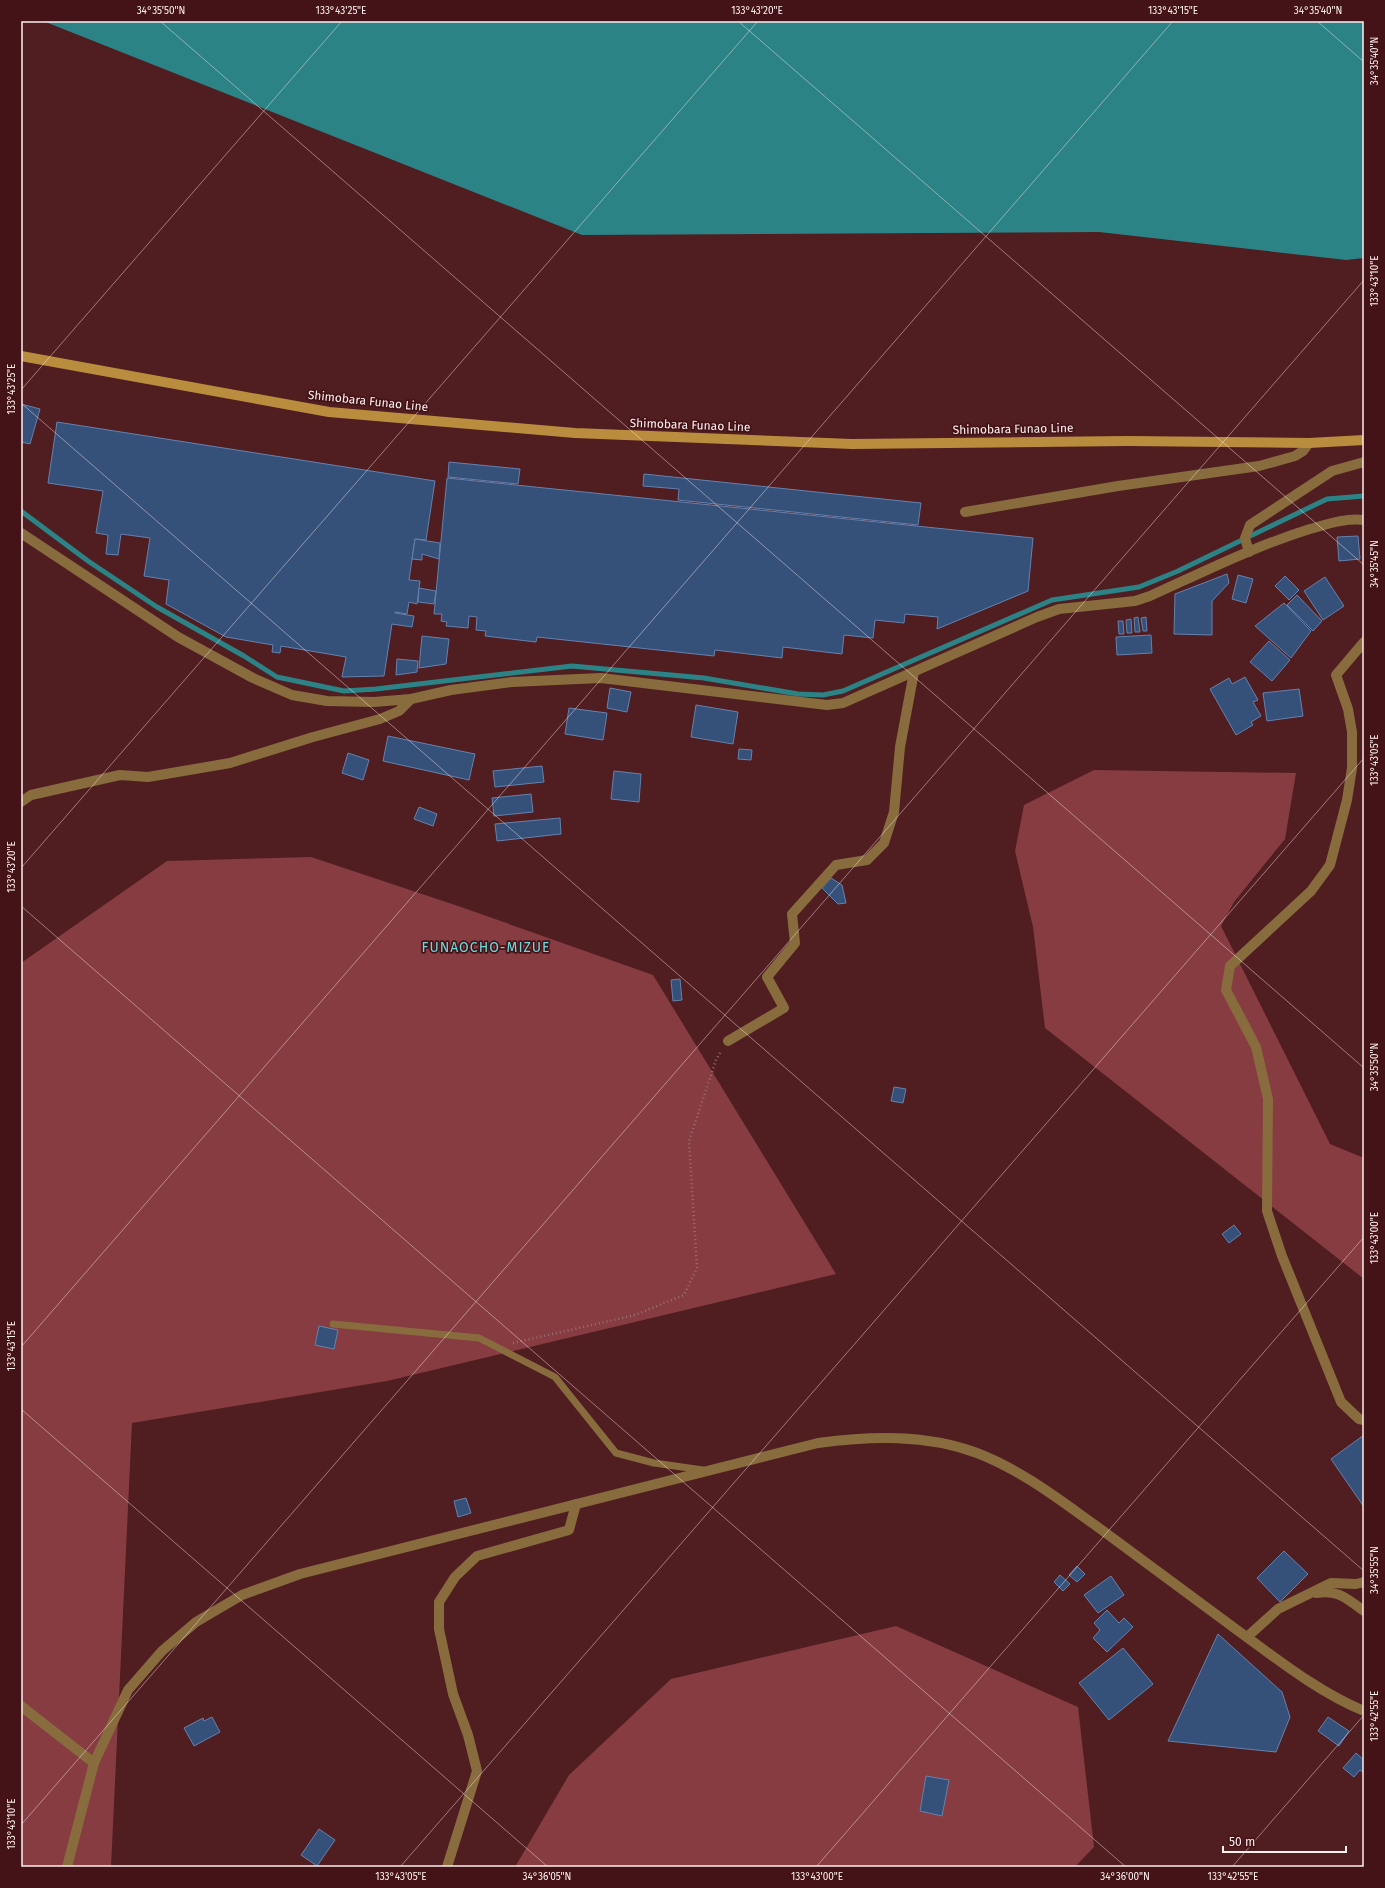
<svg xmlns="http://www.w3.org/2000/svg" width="1385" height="1888" font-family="'Fira Sans',sans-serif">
<rect width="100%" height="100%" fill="#501d21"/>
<!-- forest -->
<g fill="#863c40">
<polygon points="1094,770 1296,773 1285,839 1234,902 1221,926 1330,1144 1364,1158 1364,1279 1045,1028 1033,927 1015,851 1024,805"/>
<polygon points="311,857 461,907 653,975 836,1274 387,1381 132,1423 111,1867 21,1867 21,963 167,861"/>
<polygon points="896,1626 1078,1707 1094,1847 1075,1867 515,1867 569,1775 671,1679"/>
</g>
<!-- water -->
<polygon fill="#2c8386" points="43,21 1364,21 1364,258 1346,260 1099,232 582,235"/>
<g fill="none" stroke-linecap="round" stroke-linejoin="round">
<!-- stream -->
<polyline stroke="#2c8386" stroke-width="5" points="21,511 88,561 157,607 244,656 277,677 344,691 376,689 572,666 704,678 798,694 823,695 843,691 1052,600 1139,587 1178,571 1327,499 1364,496"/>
</g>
<!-- building -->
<g fill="#355079" stroke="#6582ae">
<polygon points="21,404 40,409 30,444 21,442"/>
<polygon points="57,422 435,481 426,540 415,539 409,580 420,581 417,604 409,602 407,614 395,612 395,613 414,616 412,627 392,624 384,676 342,677 346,657 281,646 280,653 272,652 273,645 226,637 166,604 169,580 144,576 150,538 121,534 118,555 106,554 108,535 96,533 103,491 48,483"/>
<polygon points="449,462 520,469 518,484 448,477"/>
<polygon points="644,474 921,503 918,525 678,500 679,489 643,486"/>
<polygon points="447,478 1033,538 1028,591 937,629 938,617 905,614 904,623 875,620 873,638 844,635 842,654 783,647 782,658 715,650 714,656 537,637 536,642 485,636 486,631 476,630 477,617 469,616 468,628 446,626 447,622 441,621 442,614 434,614"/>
<polygon points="1358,536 1360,559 1339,561 1337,537"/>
<polygon points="415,539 440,543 439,559 422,554 422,560 412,559"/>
<polygon points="1227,574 1229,583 1212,601 1212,635 1174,634 1175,594"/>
<polygon points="1238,575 1253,579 1246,603 1232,599"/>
<polygon points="1285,576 1299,590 1289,600 1275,586"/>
<polygon points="1325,577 1344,606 1323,620 1304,591"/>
<polygon points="419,588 436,591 434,604 418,602"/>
<polygon points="1297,595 1322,621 1313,631 1287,605"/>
<polygon points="1284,603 1311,631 1291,658 1255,626"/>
<polygon points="1138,617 1140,632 1135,632 1134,618"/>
<polygon points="1146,617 1147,631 1143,631 1141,618"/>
<polygon points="1131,619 1132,633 1127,633 1126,620"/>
<polygon points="1118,621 1123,621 1124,634 1119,634"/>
<polygon points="1151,635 1152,653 1117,655 1116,637"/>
<polygon points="422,636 449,639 446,664 419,668"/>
<polygon points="1269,641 1290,660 1272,681 1250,662"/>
<polygon points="397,659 418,661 417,672 396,675"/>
<polygon points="1245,677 1258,700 1253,702 1261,716 1251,722 1253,725 1236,735 1210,689 1229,678 1232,684"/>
<polygon points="610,688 631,692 627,712 607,708"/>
<polygon points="1299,689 1303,716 1267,721 1263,693"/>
<polygon points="696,705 738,712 733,744 691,737"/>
<polygon points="569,708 607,713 603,740 565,734"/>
<polygon points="388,736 475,754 469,780 383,761"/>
<polygon points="739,749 752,750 751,760 738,759"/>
<polygon points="348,753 369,760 363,780 342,773"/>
<polygon points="542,766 544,782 495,787 493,771"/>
<polygon points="614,771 641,774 639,802 611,799"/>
<polygon points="531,794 533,812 494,816 492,798"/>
<polygon points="419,807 437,814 433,826 414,819"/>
<polygon points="560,818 561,834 497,841 495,824"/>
<polygon points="831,878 842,885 846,903 838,904 822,888"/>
<polygon points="680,979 682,1000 673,1001 671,980"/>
<polygon points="894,1087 906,1089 903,1103 891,1101"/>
<polygon points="1234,1225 1241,1234 1229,1243 1222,1234"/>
<polygon points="319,1326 338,1330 334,1349 315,1345"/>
<polygon points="1364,1435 1364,1507 1331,1459"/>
<polygon points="466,1498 471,1513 458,1517 454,1501"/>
<polygon points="1284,1551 1308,1574 1280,1602 1257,1578"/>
<polygon points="1077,1566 1085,1574 1077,1582 1069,1575"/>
<polygon points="1060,1575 1070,1584 1063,1591 1054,1582"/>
<polygon points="1111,1576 1124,1595 1098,1613 1084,1595"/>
<polygon points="1107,1610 1119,1623 1124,1618 1133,1627 1107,1652 1093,1638 1100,1630 1094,1623"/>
<polygon points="1218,1634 1282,1692 1290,1717 1276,1752 1168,1741"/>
<polygon points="1123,1648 1153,1684 1109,1720 1079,1683"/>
<polygon points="212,1717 220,1732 194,1746 184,1728 203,1718 204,1721"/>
<polygon points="1328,1717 1349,1731 1339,1746 1318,1731"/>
<polygon points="1356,1753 1364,1760 1364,1773 1360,1770 1354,1777 1343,1768"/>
<polygon points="926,1776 949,1780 942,1816 920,1811"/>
<polygon points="319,1829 335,1840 317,1866 301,1855"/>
</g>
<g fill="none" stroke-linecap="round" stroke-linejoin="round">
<!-- path -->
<polyline stroke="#967274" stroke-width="2.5" stroke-dasharray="1 3" stroke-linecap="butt" points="513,1343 635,1315 684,1295 697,1268 689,1141 716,1060 721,1051"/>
<!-- service -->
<polyline stroke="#886c3e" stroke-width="7" points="333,1324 479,1338 555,1377 616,1453 654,1463 703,1470"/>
<!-- minor -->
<g stroke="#886c3e" stroke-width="10">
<polyline points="965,512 1118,486 1259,466 1295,456 1303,451 1309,443"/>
<path d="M21,533l157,104 75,41 39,17 35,6 47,1 37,-3 40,-9 61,-8 89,-4 226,27 16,-2 194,-86 22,-8 76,-8 15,-5c53,-24 105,-50 160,-67 18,-5 35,-11 54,-9"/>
<polyline points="1249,552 1245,538 1250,525 1332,471 1364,462"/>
<polyline points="1364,642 1336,675 1348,709 1352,732 1352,768 1347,800 1330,865 1311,891 1230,966 1226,990 1256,1047 1268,1099 1267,1211 1282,1256 1341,1402 1359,1419 1364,1420"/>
<polyline points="21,802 31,795 120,775 148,777 230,763 313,737 380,719 399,711 411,699"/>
<polyline points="728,1041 784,1008 767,977 795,943 792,914 836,865 867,860 884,843 894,812 900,747 914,672"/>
<path d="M1316,1593c22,-4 31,6 48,18"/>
<polyline points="1247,1637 1278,1609 1331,1583 1356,1584 1364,1582"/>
<polyline points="21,1706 94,1763"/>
<polyline points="447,1867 477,1771 468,1735 453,1694 439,1629 439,1602 455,1577 477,1556 569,1530 576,1504"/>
</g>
<!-- tertiary -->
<path stroke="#886c3e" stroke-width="10" d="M67,1867l27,-104 34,-73 34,-39 34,-29 46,-27 58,-21 518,-131c53,-7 108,-9 159,10 44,17 80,45 118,72 47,35 94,70 142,105 40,29 81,62 127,81"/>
<!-- secondary -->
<polyline stroke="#ba8d3e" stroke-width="10" points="21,356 329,412 575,433 852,444 1128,441 1309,443 1364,440"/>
</g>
<!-- ticks -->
<path fill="none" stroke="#fef0ef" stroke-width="1" stroke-opacity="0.45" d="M160,21l1204,1047M738,21l626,544M1317,21l47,41M21,390l321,-369M21,403l1343,1168M21,868l737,-847M21,906l1105,961M21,1347l1152,-1326M21,1409l527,458M21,1825l1343,-1545M400,1867l964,-1109M816,1867l548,-630M1232,1867l132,-152"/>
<g text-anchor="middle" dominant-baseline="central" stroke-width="3.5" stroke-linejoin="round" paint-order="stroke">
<!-- street labels -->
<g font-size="12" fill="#fef0ef" stroke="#441317">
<text transform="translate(368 401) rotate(6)">Shimobara Funao Line</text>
<text transform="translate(690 425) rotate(2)">Shimobara Funao Line</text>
<text transform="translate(1013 429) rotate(-1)">Shimobara Funao Line</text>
</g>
<!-- quarter labels -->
<g font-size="14" letter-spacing="1" fill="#6cd9dd" stroke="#441317">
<text x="486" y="947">FUNAOCHO-MIZUE</text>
</g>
</g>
<!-- border -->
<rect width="1385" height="1888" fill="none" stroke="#441317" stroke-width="44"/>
<!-- scale -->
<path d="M1223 1846v6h123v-6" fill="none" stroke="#fef0ef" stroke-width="2"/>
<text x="1229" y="1846" font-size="12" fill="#fef0ef" stroke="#441317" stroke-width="3" paint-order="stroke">50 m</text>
<rect x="22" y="22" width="1341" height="1844" fill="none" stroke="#fef0ef" stroke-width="1.5"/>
<g font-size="10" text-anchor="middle" fill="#fef0ef">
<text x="161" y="14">34°35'50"N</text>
<text x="341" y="14">133°43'25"E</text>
<text x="757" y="14">133°43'20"E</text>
<text x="1173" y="14">133°43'15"E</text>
<text x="1318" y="14">34°35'40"N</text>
<text transform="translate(1374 61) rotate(-90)" y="4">34°35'40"N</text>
<text transform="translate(1374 281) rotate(-90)" y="4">133°43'10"E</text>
<text transform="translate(11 389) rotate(-90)" y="4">133°43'25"E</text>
<text transform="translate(1374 564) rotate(-90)" y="4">34°35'45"N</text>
<text transform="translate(1374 760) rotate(-90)" y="4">133°43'05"E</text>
<text transform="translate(11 867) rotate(-90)" y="4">133°43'20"E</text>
<text transform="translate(1374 1067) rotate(-90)" y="4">34°35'50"N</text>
<text transform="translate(1374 1238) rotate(-90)" y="4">133°43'00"E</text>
<text transform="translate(11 1346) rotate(-90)" y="4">133°43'15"E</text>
<text transform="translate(1374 1570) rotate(-90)" y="4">34°35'55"N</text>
<text transform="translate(1374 1716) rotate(-90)" y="4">133°42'55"E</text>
<text transform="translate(11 1824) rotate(-90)" y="4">133°43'10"E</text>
<text x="401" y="1880">133°43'05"E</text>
<text x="547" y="1880">34°36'05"N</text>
<text x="817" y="1880">133°43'00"E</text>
<text x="1125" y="1880">34°36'00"N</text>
<text x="1233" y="1880">133°42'55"E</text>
</g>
</svg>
